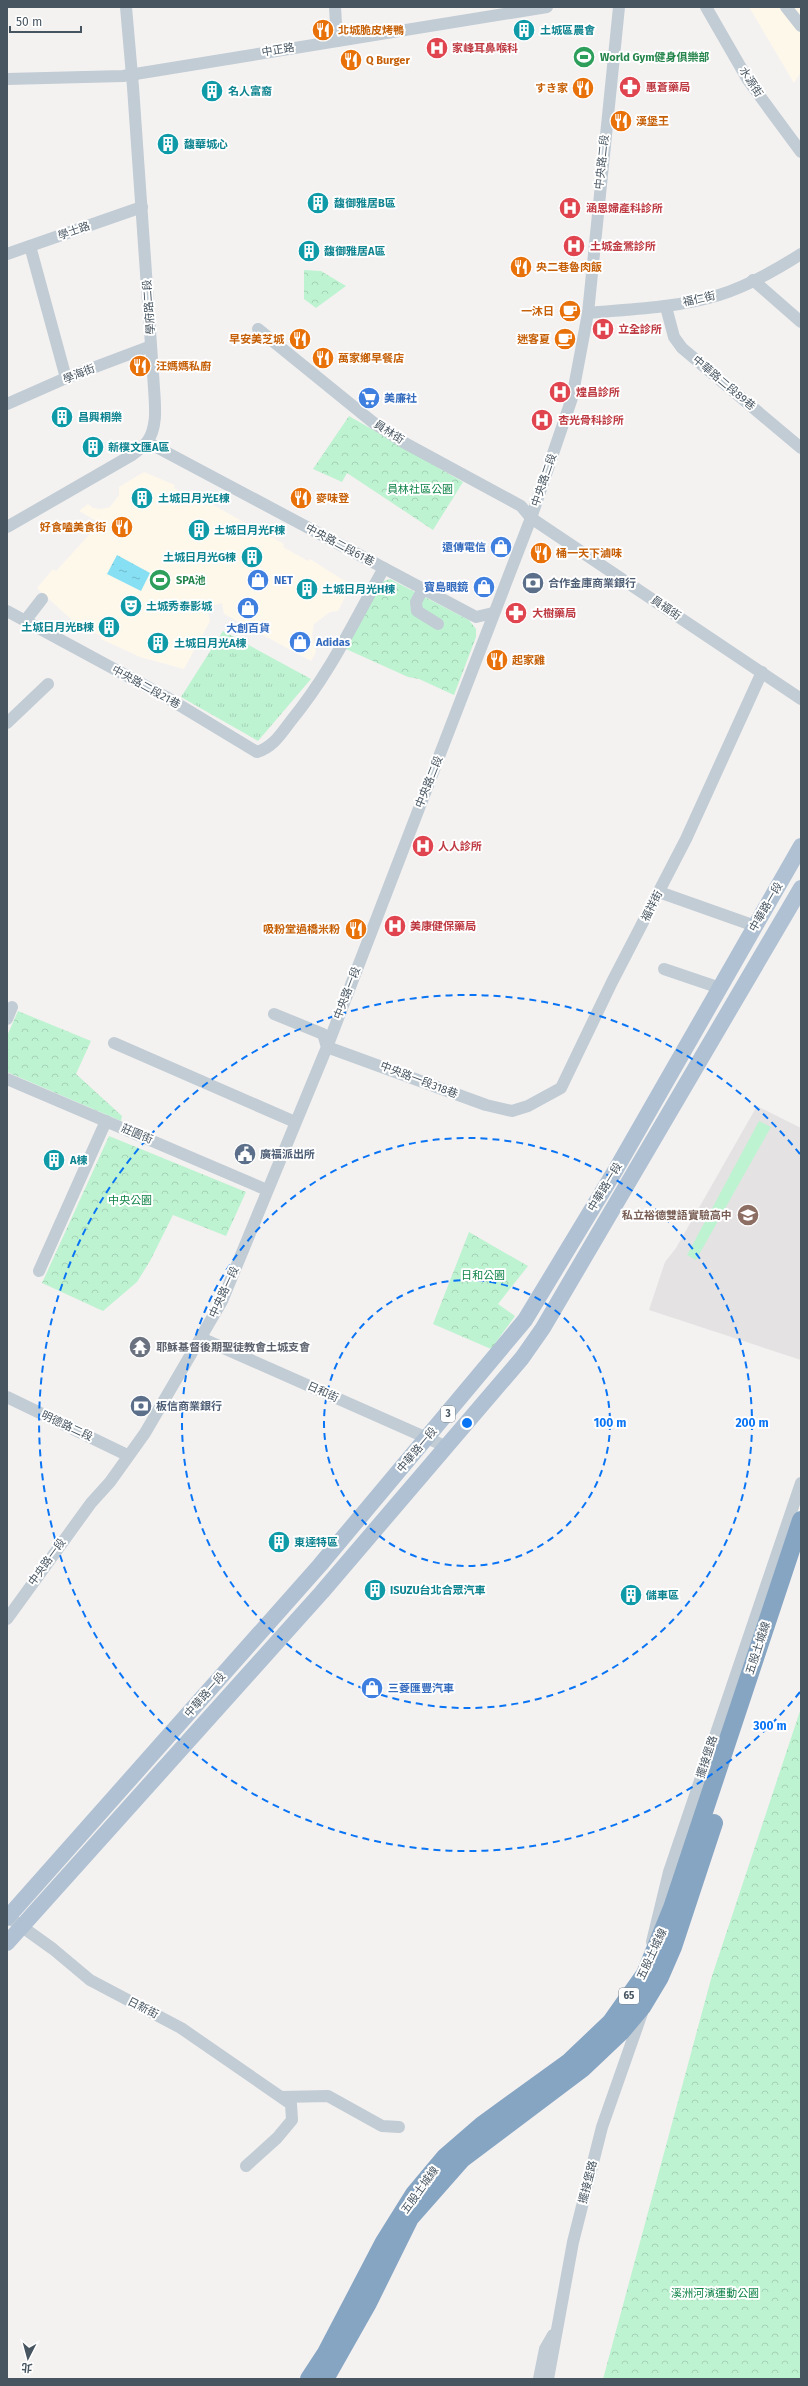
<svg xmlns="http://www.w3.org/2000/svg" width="808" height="2386" font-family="'Fira Sans','Noto Sans TC','Noto Sans JP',sans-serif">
<defs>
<pattern id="grass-tufts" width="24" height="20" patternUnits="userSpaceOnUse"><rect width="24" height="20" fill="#bef3d1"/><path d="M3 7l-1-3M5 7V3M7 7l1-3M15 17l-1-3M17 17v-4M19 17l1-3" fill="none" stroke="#a5d2b6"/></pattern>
<pattern id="park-crowns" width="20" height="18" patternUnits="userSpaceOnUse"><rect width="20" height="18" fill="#bef3d1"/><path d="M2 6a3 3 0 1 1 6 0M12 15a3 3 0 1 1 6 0" fill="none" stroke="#a5d2b6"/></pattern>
<pattern id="water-ripples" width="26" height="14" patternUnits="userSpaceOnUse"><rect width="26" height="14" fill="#87dff3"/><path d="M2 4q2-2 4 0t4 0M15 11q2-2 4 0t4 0" fill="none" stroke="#70b8c8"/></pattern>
</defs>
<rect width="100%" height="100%" fill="#f4f1f1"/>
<!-- commercial -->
<g fill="#fef8eb">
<polygon points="749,7 801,7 801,72 794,83"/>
<polygon points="144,472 175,485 174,488 200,502 202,499 284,544 283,547 308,561 310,559 351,585 338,611 330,612 314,624 312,635 316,652 311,661 224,614 222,603 207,607 210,621 184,669 140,657 101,639 101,636 73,621 37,588 53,569 56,571 89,535 98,522 79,511 88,504 93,508 101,509 110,507 119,495 119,487"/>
</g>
<!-- education -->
<polygon fill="#e5e2e3" points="757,1106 801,1128 801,1360 649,1310 665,1262 676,1248"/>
<!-- grass -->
<polygon fill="url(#grass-tufts)" points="223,631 311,679 258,741 181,697"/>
<!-- park -->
<g fill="url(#park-crowns)">
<polygon points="304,270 321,271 346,286 316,308 304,299"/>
<polygon points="349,416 463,482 433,530 347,473 342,482 313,469"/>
<polygon points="390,579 469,620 476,629 476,637 454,695 419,679 408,677 346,649 381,582"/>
<polygon points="18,1011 91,1041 76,1074 122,1116 121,1121 7,1072 7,1036"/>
<polygon points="109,1136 246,1192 226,1236 173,1215 150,1261 137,1282 103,1311 42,1283"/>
<polygon points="469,1232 528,1266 498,1304 515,1316 491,1349 433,1324"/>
<polygon points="801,1708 801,2379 603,2379 711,1979"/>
</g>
<!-- pitch -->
<polygon fill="#bef3d1" points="759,1121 771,1127 696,1260 687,1255"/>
<!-- water -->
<g fill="url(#water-ripples)">
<polygon points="117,555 150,573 141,591 107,574"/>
<polygon points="157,570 169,577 163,589 151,583"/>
</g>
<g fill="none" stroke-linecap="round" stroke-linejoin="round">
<!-- minor -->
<g stroke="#c1ccd4" stroke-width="12">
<polyline points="335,7 337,41"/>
<polyline points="706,7 748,80 801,152"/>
<polyline points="786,7 801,26"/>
<polyline points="7,79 123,76 547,7"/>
<polyline points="30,246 66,378"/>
<polyline points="7,254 142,207"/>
<polyline points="753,280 801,322"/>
<polyline points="666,307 674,337 682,348 801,448"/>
<path d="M588,313c44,-4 88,-5 131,-18 29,-9 57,-25 82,-41"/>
<polyline points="258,329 375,424 403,442 521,506 531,518 801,699"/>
<polyline points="7,404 66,378 151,346"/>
<polyline points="147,442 476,617 493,613"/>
<path d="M7,527l125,-72c5,-4 11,-8 15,-13 11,-15 8,-37 7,-54l-21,-301 -7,-80"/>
<polyline points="423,589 416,602 417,611 438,624"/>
<path d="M7,611l159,86 91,55c16,-5 24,-18 33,-30 41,-50 63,-99 94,-154"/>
<polyline points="25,621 42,599"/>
<polyline points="7,723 48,684"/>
<polyline points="659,892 755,926"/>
<polyline points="664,969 720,988"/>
<polyline points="274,1014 323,1034 327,1047 486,1105 512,1111 528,1106 561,1088 612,982 686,839 762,672"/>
<polyline points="7,1019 12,1007"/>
<polyline points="114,1043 295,1122"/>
<polyline points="7,1079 267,1190"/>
<polyline points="39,1271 106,1121"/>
<polyline points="201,1338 445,1446"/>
<polyline points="7,1397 127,1455"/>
<polyline points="7,1619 91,1503 110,1482 145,1433 222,1301 327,1047 531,518 572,398 588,313 619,7"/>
<polyline points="7,1916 53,1949 90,1980 181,2028 291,2104 292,2120 277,2138 246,2166"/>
<polyline points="652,1942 669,1872 801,1483"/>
<polyline points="282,2097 328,2096 382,2126 399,2127"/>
<polyline points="539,2379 545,2349 553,2335"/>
<polyline points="548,2379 573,2242 602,2127 642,2013"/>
</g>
<!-- major -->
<g stroke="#afc1d2" stroke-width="16">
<polyline points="7,1918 320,1565 525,1320 615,1171 801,846"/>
<polyline points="7,1943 322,1592 522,1358 543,1328 801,888"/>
</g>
<!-- highway -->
<g stroke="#86a5c3" stroke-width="18">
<polyline points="309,2379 326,2353 384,2242 414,2194 445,2157 482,2125 569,2062 611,2022 645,1974 672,1908 801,1520"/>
<polyline points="325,2379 368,2303 410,2218 462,2159 583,2068 621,2032 642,2007 660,1977 673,1947 714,1823"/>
</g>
</g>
<!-- distance rings -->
<g fill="none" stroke="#0a75f4" stroke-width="2" stroke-dasharray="7 5">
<circle cx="467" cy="1423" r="143"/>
<circle cx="467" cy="1423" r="285"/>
<path d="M800 1692A428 428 0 1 1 800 1154"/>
</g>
<!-- icons -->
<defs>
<g id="restaurant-disc" transform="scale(1.15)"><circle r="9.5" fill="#e8710a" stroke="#fff"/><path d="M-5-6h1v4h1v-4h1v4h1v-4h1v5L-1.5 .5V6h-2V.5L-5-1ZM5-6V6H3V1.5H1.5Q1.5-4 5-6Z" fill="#fff"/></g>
<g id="building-disc" transform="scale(1.15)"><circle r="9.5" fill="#0f9aa8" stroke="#fff"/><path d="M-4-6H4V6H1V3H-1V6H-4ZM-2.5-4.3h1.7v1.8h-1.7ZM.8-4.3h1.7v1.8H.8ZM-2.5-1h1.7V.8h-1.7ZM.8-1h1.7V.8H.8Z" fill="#fff"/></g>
<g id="hospital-disc" transform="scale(1.15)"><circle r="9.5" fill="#e0444e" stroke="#fff"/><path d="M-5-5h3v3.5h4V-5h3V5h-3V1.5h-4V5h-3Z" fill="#fff"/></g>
<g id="stadium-disc" transform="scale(1.15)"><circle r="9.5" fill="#2e9e5b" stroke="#fff"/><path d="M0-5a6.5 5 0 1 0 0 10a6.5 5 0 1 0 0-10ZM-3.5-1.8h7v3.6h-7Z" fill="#fff"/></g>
<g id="pharmacy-disc" transform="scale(1.15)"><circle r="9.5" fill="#e0444e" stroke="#fff"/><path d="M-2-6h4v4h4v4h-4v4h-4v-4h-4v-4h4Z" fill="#fff"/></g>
<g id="cafe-disc" transform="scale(1.15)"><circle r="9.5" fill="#e8710a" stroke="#fff"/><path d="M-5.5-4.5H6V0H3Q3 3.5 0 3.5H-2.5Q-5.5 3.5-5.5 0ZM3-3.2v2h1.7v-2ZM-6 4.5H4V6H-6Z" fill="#fff"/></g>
<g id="supermarket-disc" transform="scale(1.15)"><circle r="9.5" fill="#3f7fe0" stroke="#fff"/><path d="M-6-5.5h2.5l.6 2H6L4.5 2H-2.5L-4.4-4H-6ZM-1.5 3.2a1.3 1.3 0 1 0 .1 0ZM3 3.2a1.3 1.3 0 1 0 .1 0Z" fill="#fff"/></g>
<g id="shop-disc" transform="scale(1.15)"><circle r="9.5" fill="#3f7fe0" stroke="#fff"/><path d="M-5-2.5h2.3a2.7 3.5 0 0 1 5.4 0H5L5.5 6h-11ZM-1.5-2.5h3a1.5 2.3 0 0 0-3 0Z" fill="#fff"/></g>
<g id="bank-disc" transform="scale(1.15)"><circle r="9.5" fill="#5c6f8a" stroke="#fff"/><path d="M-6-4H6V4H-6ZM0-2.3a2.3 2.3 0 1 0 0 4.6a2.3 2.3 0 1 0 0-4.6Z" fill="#fff"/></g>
<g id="theatre-disc" transform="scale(1.15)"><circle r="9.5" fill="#0f9aa8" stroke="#fff"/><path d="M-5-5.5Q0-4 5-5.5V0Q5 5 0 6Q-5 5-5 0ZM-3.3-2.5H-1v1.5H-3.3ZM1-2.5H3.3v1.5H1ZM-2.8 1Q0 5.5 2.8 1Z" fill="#fff"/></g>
<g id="civic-disc" transform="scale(1.15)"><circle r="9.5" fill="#5c6f8a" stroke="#fff"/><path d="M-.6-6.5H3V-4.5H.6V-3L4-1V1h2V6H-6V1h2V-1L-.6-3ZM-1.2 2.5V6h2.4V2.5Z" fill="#fff"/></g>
<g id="school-disc" transform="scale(1.15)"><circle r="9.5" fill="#8d6e63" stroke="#fff"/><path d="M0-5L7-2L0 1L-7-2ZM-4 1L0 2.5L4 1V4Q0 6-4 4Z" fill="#fff"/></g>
<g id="temple-disc" transform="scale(1.15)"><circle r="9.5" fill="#6b7280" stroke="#fff"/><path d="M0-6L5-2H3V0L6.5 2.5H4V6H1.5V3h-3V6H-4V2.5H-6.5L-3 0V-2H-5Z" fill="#fff"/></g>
</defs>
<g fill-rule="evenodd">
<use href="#restaurant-disc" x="323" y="30"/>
<use href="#building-disc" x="524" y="30"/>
<use href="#hospital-disc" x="437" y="48"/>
<use href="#stadium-disc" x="584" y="57"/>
<use href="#restaurant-disc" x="351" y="60"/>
<use href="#pharmacy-disc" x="630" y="87"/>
<use href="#restaurant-disc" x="583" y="88"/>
<use href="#building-disc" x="212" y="91"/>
<use href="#restaurant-disc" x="621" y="121"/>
<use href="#building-disc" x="168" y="144"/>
<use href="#building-disc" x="318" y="203"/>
<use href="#hospital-disc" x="570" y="208"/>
<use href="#hospital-disc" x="574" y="246"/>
<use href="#building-disc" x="309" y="251"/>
<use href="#restaurant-disc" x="521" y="267"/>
<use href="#cafe-disc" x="570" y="311"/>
<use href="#hospital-disc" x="603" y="329"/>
<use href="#restaurant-disc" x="300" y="339"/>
<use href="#cafe-disc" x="565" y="339"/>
<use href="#restaurant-disc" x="323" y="358"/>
<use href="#restaurant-disc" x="140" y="366"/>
<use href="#hospital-disc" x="560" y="392"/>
<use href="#supermarket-disc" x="369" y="398"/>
<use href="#building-disc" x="62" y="417"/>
<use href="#hospital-disc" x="542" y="420"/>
<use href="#building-disc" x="93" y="447"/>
<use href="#building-disc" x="142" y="498"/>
<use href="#restaurant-disc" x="301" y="498"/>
<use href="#restaurant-disc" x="122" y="527"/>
<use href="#building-disc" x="199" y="530"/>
<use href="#shop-disc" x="501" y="547"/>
<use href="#restaurant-disc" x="541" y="553"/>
<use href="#building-disc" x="252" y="557"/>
<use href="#stadium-disc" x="160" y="580"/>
<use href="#shop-disc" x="258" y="580"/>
<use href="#bank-disc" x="533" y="583"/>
<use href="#shop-disc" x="484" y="587"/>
<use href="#building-disc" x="307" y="589"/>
<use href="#theatre-disc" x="131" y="606"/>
<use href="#shop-disc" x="248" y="608"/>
<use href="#pharmacy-disc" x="516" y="613"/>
<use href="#building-disc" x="109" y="627"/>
<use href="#shop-disc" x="300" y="642"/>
<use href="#building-disc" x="158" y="643"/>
<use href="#restaurant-disc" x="497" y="660"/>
<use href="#hospital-disc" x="423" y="846"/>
<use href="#hospital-disc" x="395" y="926"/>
<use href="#restaurant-disc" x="356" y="929"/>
<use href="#civic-disc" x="245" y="1154"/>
<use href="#building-disc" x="54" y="1160"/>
<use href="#school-disc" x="748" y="1215"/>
<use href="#temple-disc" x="140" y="1347"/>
<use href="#bank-disc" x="141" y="1406"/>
<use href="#building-disc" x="279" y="1542"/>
<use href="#building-disc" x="375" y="1590"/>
<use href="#building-disc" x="631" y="1595"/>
<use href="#shop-disc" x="372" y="1688"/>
</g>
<g text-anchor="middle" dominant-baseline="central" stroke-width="4" stroke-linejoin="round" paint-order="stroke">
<!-- shield labels -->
<g fill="#fff" stroke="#7e8890" stroke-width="1">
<rect x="441" y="1406" width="14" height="16" rx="3"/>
<rect x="619" y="1988" width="20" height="16" rx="3"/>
</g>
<g font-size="10" font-weight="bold" fill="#475561">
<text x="448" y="1414">3</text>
<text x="629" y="1996">65</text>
</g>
<!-- food labels -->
<g font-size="11" font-weight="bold" fill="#c56008" stroke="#fff" text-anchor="start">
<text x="338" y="30">北城脆皮烤鴨</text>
<text x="366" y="60">Q Burger</text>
<text x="568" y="88" text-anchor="end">すき家</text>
<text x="636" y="121">漢堡王</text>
<text x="536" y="267">央二巷魯肉飯</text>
<text x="554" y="311" text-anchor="end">一沐日</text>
<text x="284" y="339" text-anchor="end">早安美芝城</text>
<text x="550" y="339" text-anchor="end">迷客夏</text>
<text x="338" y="358">萬家鄉早餐店</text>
<text x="156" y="366">汪媽媽私廚</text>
<text x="316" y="498">麥味登</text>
<text x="106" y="527" text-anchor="end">好食嗑美食街</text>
<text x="556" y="553">桶一天下滷味</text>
<text x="512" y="660">起家雞</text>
<text x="340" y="929" text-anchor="end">吸粉堂過橋米粉</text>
</g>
<!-- culture labels -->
<g font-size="11" font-weight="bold" fill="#0d838f" stroke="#fff" text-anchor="start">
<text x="540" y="30">土城區農會</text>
<text x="228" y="91">名人富裔</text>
<text x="184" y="144">馥華城心</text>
<text x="334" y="203">馥御雅居B區</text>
<text x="324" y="251">馥御雅居A區</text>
<text x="78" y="417">昌興桐樂</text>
<text x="108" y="447">新樸文匯A區</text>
<text x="158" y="498">土城日月光E棟</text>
<text x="214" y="530">土城日月光F棟</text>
<text x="236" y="557" text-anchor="end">土城日月光G棟</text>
<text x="322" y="589">土城日月光H棟</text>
<text x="146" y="606">土城秀泰影城</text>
<text x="94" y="627" text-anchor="end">土城日月光B棟</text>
<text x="174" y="643">土城日月光A棟</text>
<text x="70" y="1160">A棟</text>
<text x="294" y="1542">東達特區</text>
<text x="390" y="1590">ISUZU台北合眾汽車</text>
<text x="646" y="1595">儲車區</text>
</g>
<!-- health labels -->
<g font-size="11" font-weight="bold" fill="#be3a42" stroke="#fff" text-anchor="start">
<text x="452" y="48">家峰耳鼻喉科</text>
<text x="646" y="87">惠蒼藥局</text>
<text x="586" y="208">涵恩婦產科診所</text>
<text x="590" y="246">土城金鶯診所</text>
<text x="618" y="329">立全診所</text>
<text x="576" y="392">煌昌診所</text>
<text x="558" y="420">杏光骨科診所</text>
<text x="532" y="613">大樹藥局</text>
<text x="438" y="846">人人診所</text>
<text x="410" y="926">美康健保藥局</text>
</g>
<!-- street labels -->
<g font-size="11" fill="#475561" stroke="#fff">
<text transform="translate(278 50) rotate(-9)">中正路</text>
<text transform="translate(751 82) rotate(57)">水源街</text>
<text transform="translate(602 162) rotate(-84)">中央路二段</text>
<text transform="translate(74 231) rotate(-19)">學士路</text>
<text transform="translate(699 299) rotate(-13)">福仁街</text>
<text transform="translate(149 307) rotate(-94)">學府路二段</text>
<text transform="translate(79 374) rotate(-22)">學海街</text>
<text transform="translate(724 383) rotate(40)">中華路二段89巷</text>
<text transform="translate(389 432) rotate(33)">員林街</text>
<text transform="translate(544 480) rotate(-71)">中央路二段</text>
<text transform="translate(340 545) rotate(28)">中央路二段61巷</text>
<text transform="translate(666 608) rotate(34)">員福街</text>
<text transform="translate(146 687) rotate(29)">中央路二段21巷</text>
<text transform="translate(429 782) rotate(-68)">中央路二段</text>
<text transform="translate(652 906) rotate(-63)">福祥街</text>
<text transform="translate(766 907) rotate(-60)">中華路一段</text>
<text transform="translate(347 993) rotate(-69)">中央路一段</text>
<text transform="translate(419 1080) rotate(21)">中央路一段318巷</text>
<text transform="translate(137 1134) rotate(23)">莊園街</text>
<text transform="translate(605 1187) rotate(-59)">中華路一段</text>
<text transform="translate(224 1292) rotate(-65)">中央路一段</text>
<text transform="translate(323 1392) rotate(24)">日和街</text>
<text transform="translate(67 1426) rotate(25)">明德路二段</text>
<text transform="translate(417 1450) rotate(-50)">中華路一段</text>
<text transform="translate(47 1562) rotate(-54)">中央路一段</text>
<text transform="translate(758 1648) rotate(-72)">五股土城線</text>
<text transform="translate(205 1695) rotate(-49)">中華路一段</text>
<text transform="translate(707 1757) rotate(-72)">擺接堡路</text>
<text transform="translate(652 1954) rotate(-65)">五股土城線</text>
<text transform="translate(143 2008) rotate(27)">日新街</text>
<text transform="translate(588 2182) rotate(-76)">擺接堡路</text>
<text transform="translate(420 2190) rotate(-54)">五股土城線</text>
</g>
<!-- leisure labels -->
<g font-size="11" font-weight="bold" fill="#27864d" stroke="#fff" text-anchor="start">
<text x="600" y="57">World Gym健身俱樂部</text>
<text x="176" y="580">SPA池</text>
</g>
<!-- shop labels -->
<g font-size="11" font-weight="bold" fill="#366cbe" stroke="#fff" text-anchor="start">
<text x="384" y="398">美廉社</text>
<text x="486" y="547" text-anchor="end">遠傳電信</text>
<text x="274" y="580">NET</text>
<text x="468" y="587" text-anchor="end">寶島眼鏡</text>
<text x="248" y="628" text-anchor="middle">大創百貨</text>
<text x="316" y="642">Adidas</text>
<text x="388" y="1688">三菱匯豐汽車</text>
</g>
<!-- park labels -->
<g font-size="11" fill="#108448" stroke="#fff">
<text x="420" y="489">員林社區公園</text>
<text x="130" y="1200">中央公園</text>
<text x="483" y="1275">日和公園</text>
<text x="715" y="2293">溪洲河濱運動公園</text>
</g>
<!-- service labels -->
<g font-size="11" font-weight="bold" fill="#4e5e75" stroke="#fff" text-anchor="start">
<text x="548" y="583">合作金庫商業銀行</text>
<text x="260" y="1154">廣福派出所</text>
<text x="156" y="1406">板信商業銀行</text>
</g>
<!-- education labels -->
<g font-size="11" font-weight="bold" fill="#785e54" stroke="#fff" text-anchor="end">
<text x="732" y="1215">私立裕德雙語實驗高中</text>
</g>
<!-- worship labels -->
<g font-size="11" font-weight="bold" fill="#5b616d" stroke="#fff" text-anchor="start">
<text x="156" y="1347">耶穌基督後期聖徒教會土城支會</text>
</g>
</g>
<circle cx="467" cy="1423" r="6" fill="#0a75f4" stroke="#fff" stroke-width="2"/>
<g font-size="12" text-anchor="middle" font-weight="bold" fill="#0a75f4" stroke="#fff" stroke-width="4" stroke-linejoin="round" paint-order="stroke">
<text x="610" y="1427">100 m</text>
<text x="752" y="1427">200 m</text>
<text x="770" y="1730">300 m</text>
</g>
<!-- border -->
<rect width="808" height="2386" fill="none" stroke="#475561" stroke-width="16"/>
<!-- north arrow -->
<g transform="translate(28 2358) rotate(186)" stroke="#ffffff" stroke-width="3" paint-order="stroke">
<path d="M0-3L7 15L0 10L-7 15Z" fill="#475561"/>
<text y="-6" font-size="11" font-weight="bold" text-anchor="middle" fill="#475561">北</text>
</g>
<!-- scale -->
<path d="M10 26v6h71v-6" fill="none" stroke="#475561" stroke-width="2"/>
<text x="16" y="26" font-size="12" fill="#475561" stroke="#ffffff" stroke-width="3" paint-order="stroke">50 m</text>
</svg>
